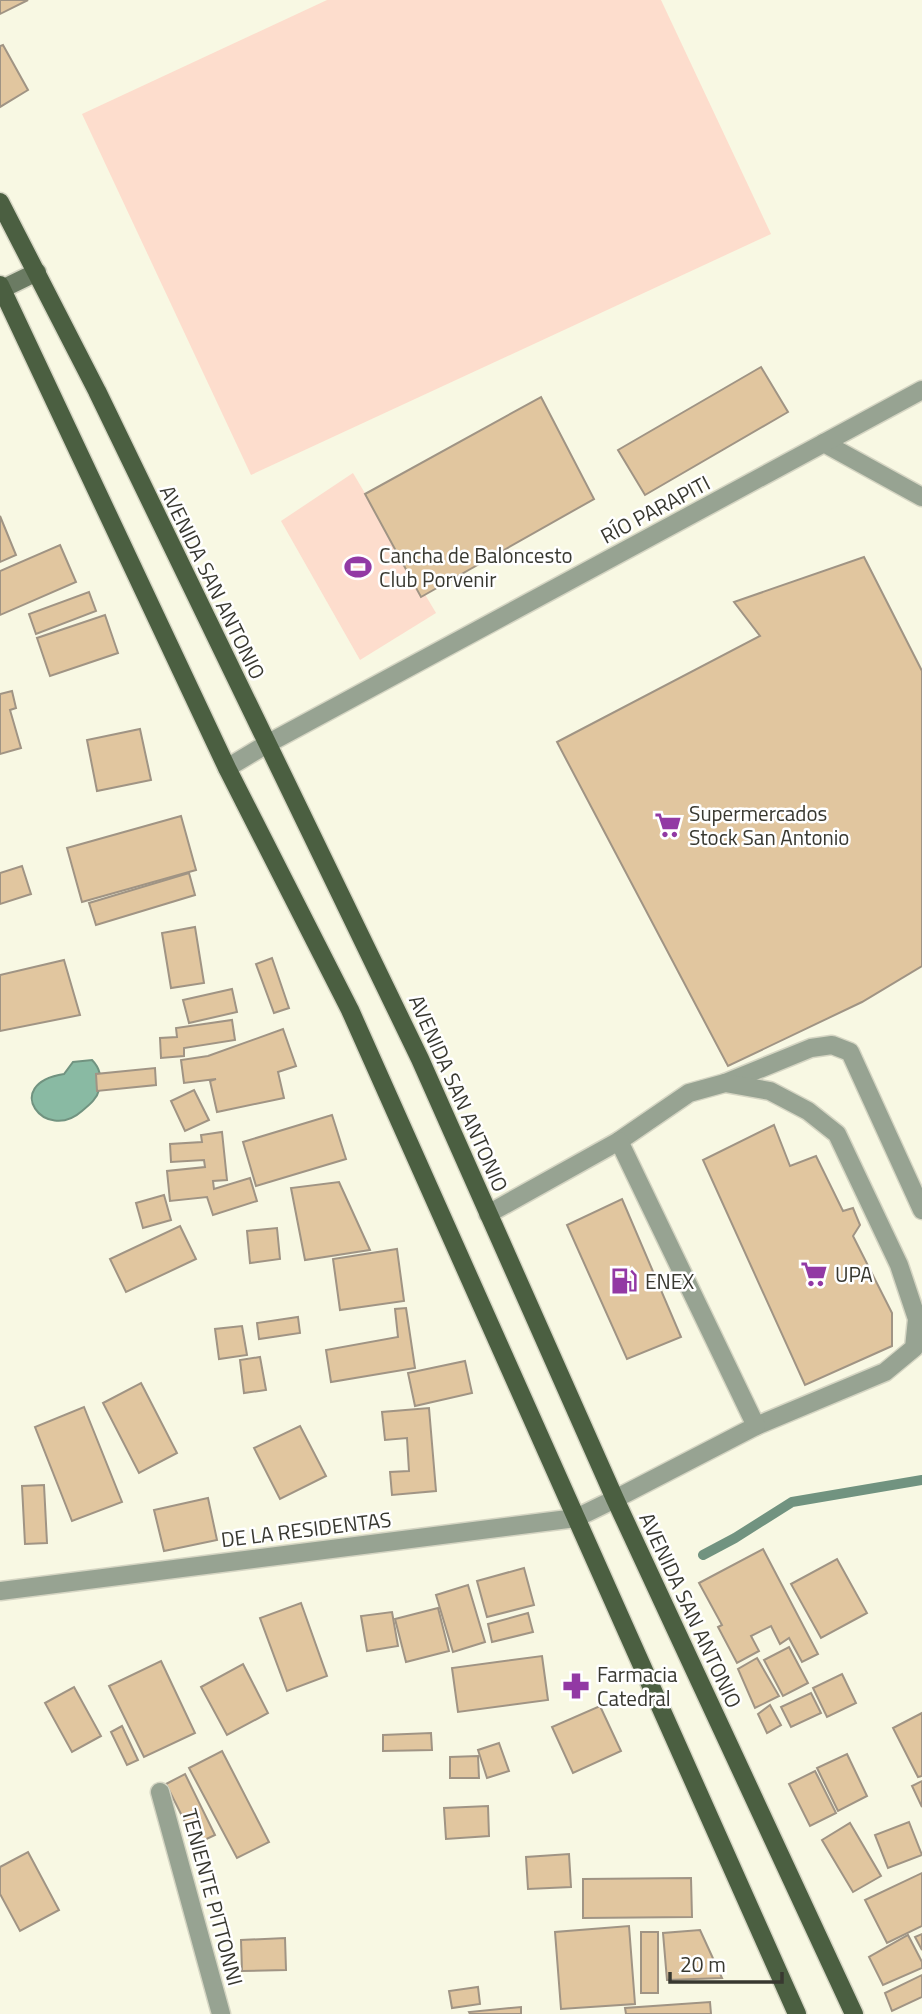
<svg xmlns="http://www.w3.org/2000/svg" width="922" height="2014" font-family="'Titillium Web',sans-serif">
<rect width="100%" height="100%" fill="#f8f8e3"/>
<!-- green -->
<g fill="#fdddcd">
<polygon points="327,0 661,0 771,234 251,475 82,114"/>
<polygon points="353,473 436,613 360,660 281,521"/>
</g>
<!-- water -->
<path fill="#89baa3" stroke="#719380" stroke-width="2" d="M92,1060c9,9 10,19 7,30 -2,9 -10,15 -17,21 -37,33 -82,-27 -18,-37l9,-12z"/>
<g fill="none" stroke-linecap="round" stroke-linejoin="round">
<!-- stream -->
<polyline stroke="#719380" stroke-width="10" points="703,1555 735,1538 792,1502 922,1480"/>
</g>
<!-- building -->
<g fill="#e1c69f" stroke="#a09484" stroke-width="2">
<polygon points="0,0 28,0 0,14"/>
<polygon points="3,45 28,90 0,107 0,46"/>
<polygon points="761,367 788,412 645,495 618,450"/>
<polygon points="541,397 594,499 421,597 365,494"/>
<polygon points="0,516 16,555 0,562"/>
<polygon points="60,545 76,582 0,615 0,571"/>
<polygon points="864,557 922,671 922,966 862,1002 728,1066 557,742 760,636 734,602"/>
<polygon points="89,592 96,611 36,634 29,614"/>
<polygon points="105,615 118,653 50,676 37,638"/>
<polygon points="12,691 16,708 10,710 21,748 0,754 0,694"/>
<polygon points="140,729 151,780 97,791 87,740"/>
<polygon points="181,816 196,870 82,902 67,848"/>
<polygon points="22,866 31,894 0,904 0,873"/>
<polygon points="189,873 195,895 96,925 89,903"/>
<polygon points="195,927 204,983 171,988 162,933"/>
<polygon points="272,958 289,1008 274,1013 256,964"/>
<polygon points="64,960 80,1015 0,1031 0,975"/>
<polygon points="232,989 237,1012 189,1023 183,1000"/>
<polygon points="232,1020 235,1040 184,1048 184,1056 161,1058 160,1038 177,1037 176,1028"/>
<polygon points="283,1029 296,1066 278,1072 284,1098 217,1112 210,1081 216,1079 184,1083 181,1060 208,1056"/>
<polygon points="155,1068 156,1085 97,1091 96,1074"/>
<polygon points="194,1090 209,1120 185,1131 171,1101"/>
<polygon points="332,1115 346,1159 256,1186 243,1142"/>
<polygon points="774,1125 790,1166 816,1156 843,1211 853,1208 860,1225 853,1236 892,1313 892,1346 805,1385 703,1160"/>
<polygon points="222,1132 227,1180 213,1181 214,1189 250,1178 257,1201 213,1215 207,1197 170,1201 167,1171 205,1167 204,1160 171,1162 170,1144 202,1142 201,1135"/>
<polygon points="339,1182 370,1250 305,1260 291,1188"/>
<polygon points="164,1195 171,1220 143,1228 136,1203"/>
<polygon points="622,1199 681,1337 627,1359 567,1225"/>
<polygon points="180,1226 196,1259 126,1292 110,1259"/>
<polygon points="277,1228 280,1259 250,1263 247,1231"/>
<polygon points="397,1249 404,1301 340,1310 333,1259"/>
<polygon points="406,1308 415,1368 331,1382 326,1350 398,1337 395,1309"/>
<polygon points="298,1317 300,1333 259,1339 257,1323"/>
<polygon points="242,1326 247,1355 219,1359 215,1329"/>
<polygon points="260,1357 266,1390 244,1393 240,1360"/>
<polygon points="465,1361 472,1393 415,1406 408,1373"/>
<polygon points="141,1383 177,1453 139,1473 103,1403"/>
<polygon points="84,1407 122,1502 72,1521 35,1427"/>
<polygon points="429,1408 436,1491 392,1495 390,1472 409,1471 407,1438 385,1440 382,1412"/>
<polygon points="300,1426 326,1476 280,1499 254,1448"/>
<polygon points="44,1485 47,1543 25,1544 22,1486"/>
<polygon points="208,1498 217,1540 164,1551 154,1510"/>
<polygon points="763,1549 818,1654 802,1662 789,1638 780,1644 771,1626 751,1636 759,1651 737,1663 718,1627 722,1625 699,1583"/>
<polygon points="837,1559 867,1613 821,1638 791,1584"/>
<polygon points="524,1568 534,1605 487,1617 477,1581"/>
<polygon points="468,1585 485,1642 453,1652 436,1595"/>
<polygon points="301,1603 327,1676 287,1691 260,1618"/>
<polygon points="438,1608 449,1651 406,1662 395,1619"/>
<polygon points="392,1612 398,1646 367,1651 361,1616"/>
<polygon points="528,1613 533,1632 492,1642 488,1624"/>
<polygon points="789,1647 808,1683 783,1696 764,1660"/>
<polygon points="542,1656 548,1700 458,1712 452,1668"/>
<polygon points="757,1658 779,1696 755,1708 738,1669"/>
<polygon points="161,1661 195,1733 144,1757 109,1686"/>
<polygon points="243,1664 268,1713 227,1735 201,1687"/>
<polygon points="842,1674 856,1703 827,1717 813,1688"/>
<polygon points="74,1687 101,1736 72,1752 45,1703"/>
<polygon points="811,1693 821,1713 791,1727 781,1707"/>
<polygon points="770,1705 781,1725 767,1733 758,1714"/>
<polygon points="600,1706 621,1751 573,1773 552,1727"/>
<polygon points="922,1713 922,1776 918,1777 893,1728"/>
<polygon points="122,1726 138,1760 127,1765 111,1732"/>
<polygon points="431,1733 432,1750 383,1751 383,1735"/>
<polygon points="499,1743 509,1771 487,1778 478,1750"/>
<polygon points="222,1751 269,1842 237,1858 189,1768"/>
<polygon points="847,1754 867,1796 838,1811 817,1768"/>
<polygon points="478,1756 479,1778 450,1778 450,1757"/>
<polygon points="815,1771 836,1813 810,1826 789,1784"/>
<polygon points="185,1774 215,1835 196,1844 166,1784"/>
<polygon points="922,1781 922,1807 912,1786"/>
<polygon points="488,1806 489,1836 446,1839 444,1808"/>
<polygon points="909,1822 922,1855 888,1868 875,1835"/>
<polygon points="850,1823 881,1876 853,1892 822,1840"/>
<polygon points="28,1852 59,1910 20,1931 0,1894 0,1867"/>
<polygon points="569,1854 571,1887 528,1889 526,1857"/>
<polygon points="922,1873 922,1926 887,1943 865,1900"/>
<polygon points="691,1878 692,1917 583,1918 583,1879"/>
<polygon points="629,1926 635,2004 561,2009 555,1932"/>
<polygon points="700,1930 722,1978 667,1980 663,1933"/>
<rect x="641" y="1932" width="17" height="61"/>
<polygon points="922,1934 922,1950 915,1937"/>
<polygon points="908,1935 922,1962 922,1968 883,1985 869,1957"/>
<polygon points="285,1938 286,1970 242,1971 241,1940"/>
<polygon points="922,1975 922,1997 892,2011 885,1993"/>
<polygon points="478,1987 480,2004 452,2008 449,1991"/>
<polygon points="710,2002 711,2014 626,2014 625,2008"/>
<polygon points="521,2007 521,2014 470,2014 469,2012"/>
</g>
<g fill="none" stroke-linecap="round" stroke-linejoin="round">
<!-- lane casing -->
<g stroke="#d5d5c3" stroke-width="21">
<g id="lane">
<polyline points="824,443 922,497"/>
<polyline points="725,1083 811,1048 832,1045 850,1052 922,1210"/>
<polyline points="619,1141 689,1093 725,1083 770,1091 808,1111 837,1134 899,1265 917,1319 914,1348 885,1372 756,1426"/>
<polyline points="488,1214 619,1141 756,1426 615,1499"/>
</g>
</g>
<!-- street casing -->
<g stroke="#d5d5c3" stroke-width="21">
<g id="street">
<polyline points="227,768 267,744 922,390"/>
<polyline points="0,1591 576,1518 615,1499"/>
<polyline points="160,1792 221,2014"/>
</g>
</g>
<!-- secondary casing -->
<g stroke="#d5d5c3" stroke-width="21">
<polyline id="secondary" points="0,290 37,272"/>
</g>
<!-- primary casing -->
<g stroke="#d5d5c3" stroke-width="21">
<g id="primary">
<polyline points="0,202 97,391 420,1059 615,1499 854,2014"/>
<polyline points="0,285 227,768 350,1010 797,2014"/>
</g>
</g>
<!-- lane -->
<use href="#lane" stroke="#97a392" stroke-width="18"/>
<!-- street -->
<use href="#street" stroke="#97a392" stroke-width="18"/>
<!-- secondary -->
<use href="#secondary" stroke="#6b7b63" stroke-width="18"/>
<!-- primary -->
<use href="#primary" stroke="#4b5f41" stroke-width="18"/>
</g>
<!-- icons -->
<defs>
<g id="stadium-bare" transform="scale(2.1)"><path d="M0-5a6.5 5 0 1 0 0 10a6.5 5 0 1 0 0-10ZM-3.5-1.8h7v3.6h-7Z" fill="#9239a4" stroke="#fff" stroke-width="2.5" paint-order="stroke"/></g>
<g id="supermarket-bare" transform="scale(2.1)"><path d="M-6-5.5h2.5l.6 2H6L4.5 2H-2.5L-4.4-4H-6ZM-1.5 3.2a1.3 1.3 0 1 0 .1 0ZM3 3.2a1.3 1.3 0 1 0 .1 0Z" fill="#9239a4" stroke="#fff" stroke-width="2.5" paint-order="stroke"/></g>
<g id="fuel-bare" transform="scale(2.1)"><path d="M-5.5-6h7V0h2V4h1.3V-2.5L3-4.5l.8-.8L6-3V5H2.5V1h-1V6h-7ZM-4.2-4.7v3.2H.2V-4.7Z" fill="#9239a4" stroke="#fff" stroke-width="2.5" paint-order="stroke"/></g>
<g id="pharmacy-bare" transform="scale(2.1)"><path d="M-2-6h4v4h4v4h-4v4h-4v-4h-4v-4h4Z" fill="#9239a4" stroke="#fff" stroke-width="2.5" paint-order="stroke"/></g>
</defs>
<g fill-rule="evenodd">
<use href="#stadium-bare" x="358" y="567"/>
<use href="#supermarket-bare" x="668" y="825"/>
<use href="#supermarket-bare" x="814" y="1274"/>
<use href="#fuel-bare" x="624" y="1281"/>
<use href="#pharmacy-bare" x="576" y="1686"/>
</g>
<g text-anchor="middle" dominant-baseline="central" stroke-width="5" stroke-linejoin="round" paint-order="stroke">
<!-- street labels -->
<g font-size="21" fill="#383830" stroke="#fff">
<text transform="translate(655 509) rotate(-28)">RÍO PARAPITI</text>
<text transform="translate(213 582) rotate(64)">AVENIDA SAN ANTONIO</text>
<text transform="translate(459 1093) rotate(66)">AVENIDA SAN ANTONIO</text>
<text transform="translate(306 1529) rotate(-7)">DE LA RESIDENTAS</text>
<text transform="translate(691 1610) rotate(65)">AVENIDA SAN ANTONIO</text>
<text transform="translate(213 1897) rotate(75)">TENIENTE PITTONNI</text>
</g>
<!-- poi labels -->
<g font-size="21" fill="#383830" stroke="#fff" text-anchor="start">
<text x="379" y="555">Cancha de Baloncesto<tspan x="379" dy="24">Club Porvenir</tspan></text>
<text x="689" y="813">Supermercados<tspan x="689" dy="24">Stock San Antonio</tspan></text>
<text x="835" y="1274">UPA</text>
<text x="645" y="1281">ENEX</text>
<text x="597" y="1674">Farmacia<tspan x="597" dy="24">Catedral</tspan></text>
</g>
</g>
<!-- scale -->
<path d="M670 1972v10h112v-10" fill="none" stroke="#383830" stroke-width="3.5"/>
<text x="680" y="1972" font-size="21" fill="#383830" stroke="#ffffff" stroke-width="5" paint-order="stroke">20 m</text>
</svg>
